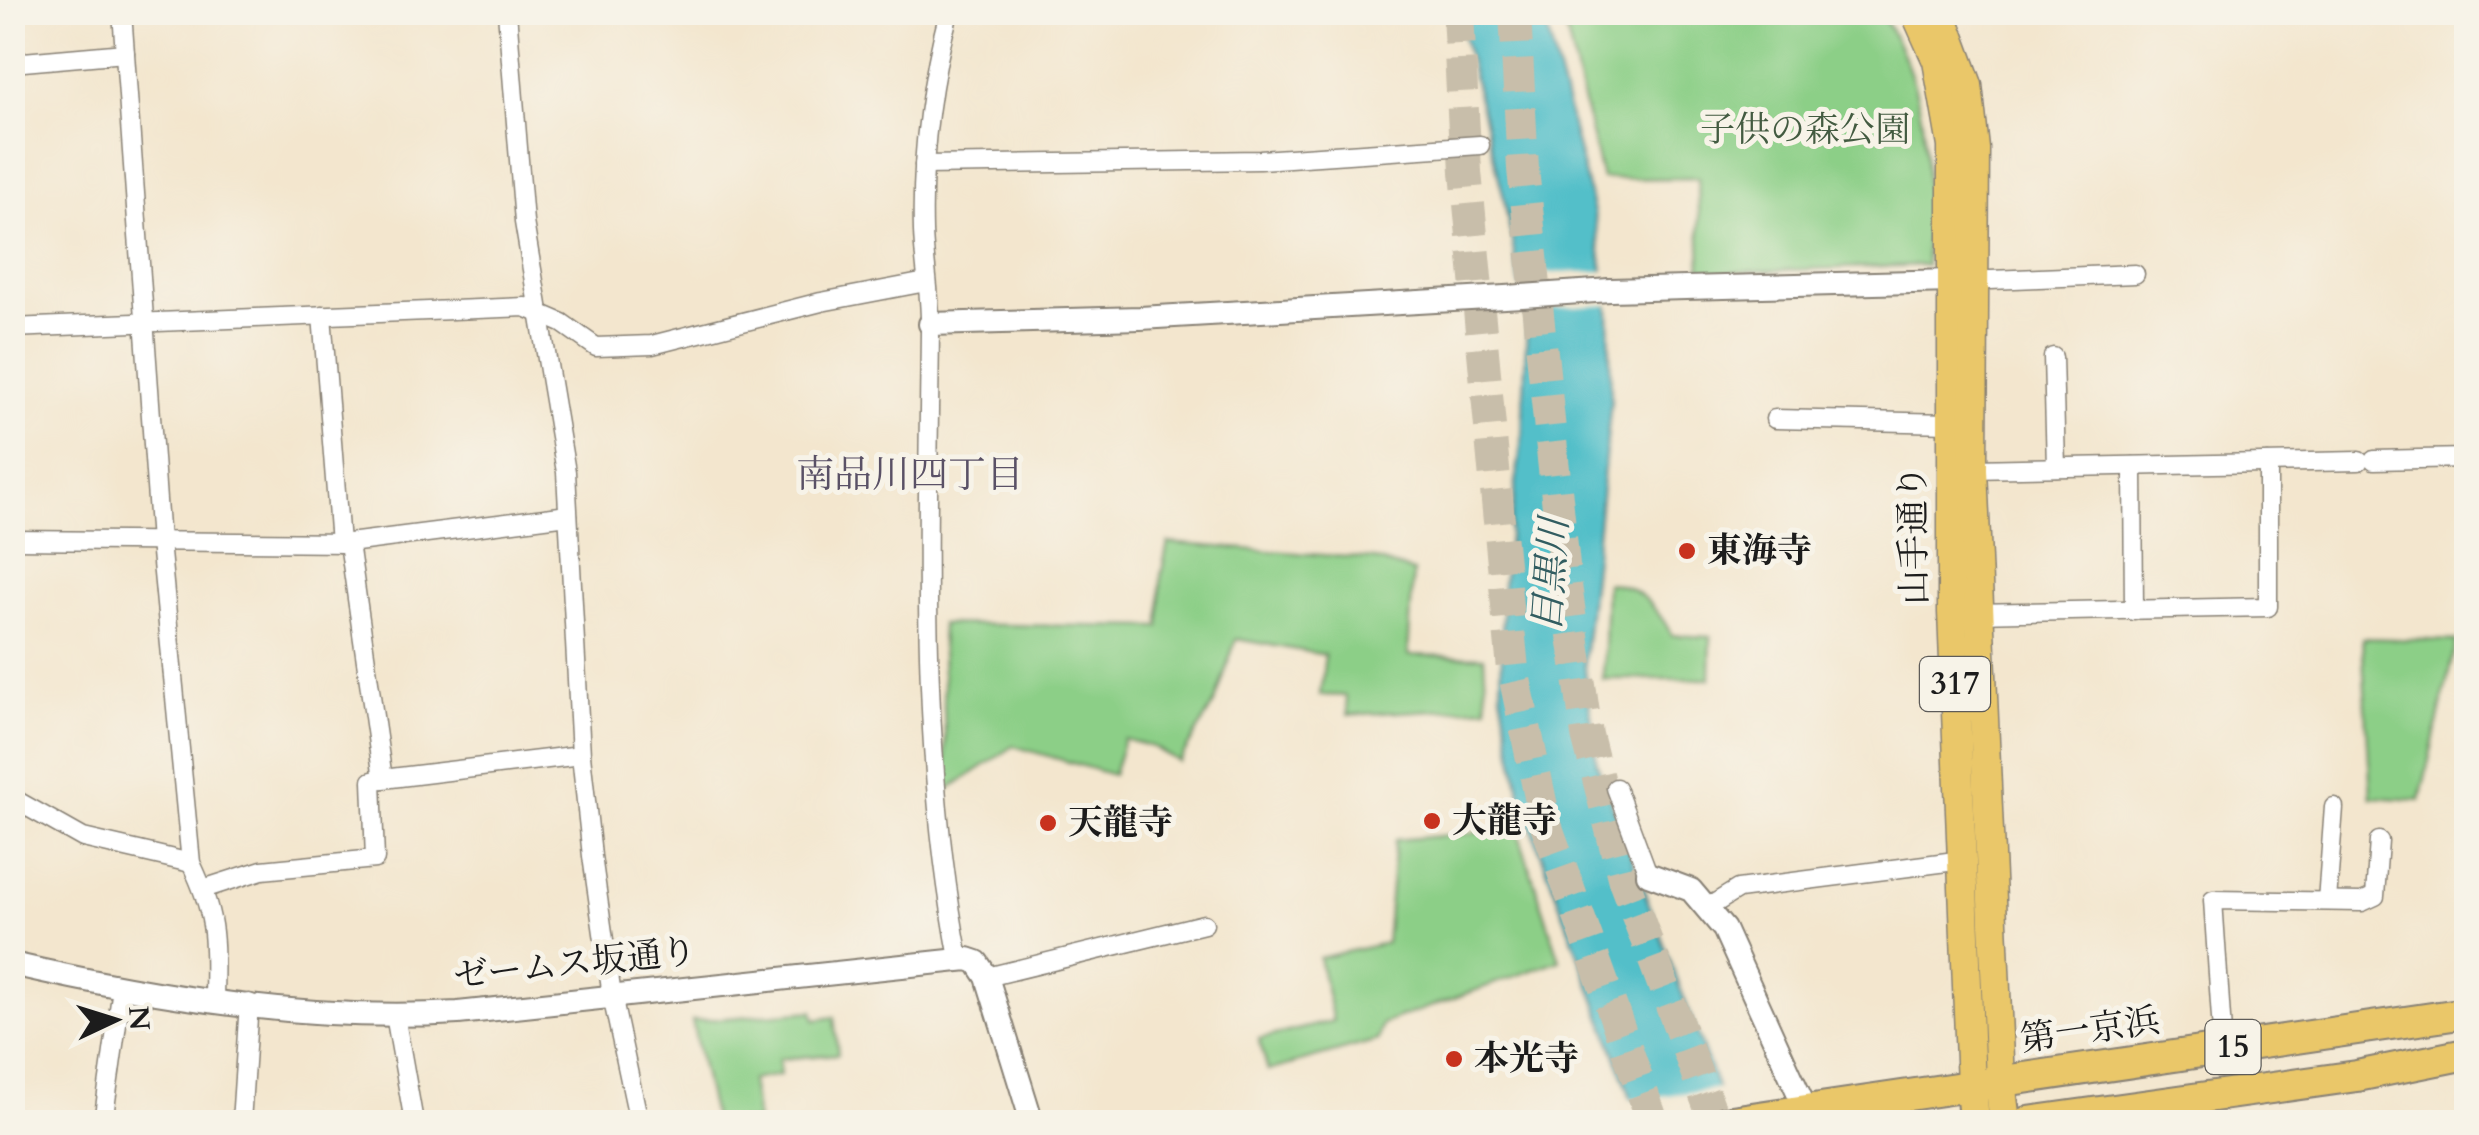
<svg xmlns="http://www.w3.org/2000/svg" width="2479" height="1135" font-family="Cardo,'Noto Serif JP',serif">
<rect width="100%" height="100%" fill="#f7f3e8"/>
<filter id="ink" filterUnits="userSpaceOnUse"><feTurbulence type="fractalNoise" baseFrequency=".01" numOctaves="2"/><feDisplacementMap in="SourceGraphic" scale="20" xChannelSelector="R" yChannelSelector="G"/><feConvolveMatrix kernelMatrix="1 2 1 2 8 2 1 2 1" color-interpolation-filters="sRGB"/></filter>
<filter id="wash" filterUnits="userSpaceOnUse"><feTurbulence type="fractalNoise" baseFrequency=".0048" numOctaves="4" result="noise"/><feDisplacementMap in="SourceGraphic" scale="40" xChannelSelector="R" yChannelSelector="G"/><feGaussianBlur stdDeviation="2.25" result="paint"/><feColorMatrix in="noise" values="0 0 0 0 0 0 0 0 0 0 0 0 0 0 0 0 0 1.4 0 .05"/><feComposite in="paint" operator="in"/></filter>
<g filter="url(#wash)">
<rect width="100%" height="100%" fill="#f3e6ce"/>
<!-- green -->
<g fill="#8ccf87" stroke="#547652" stroke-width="2.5">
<path d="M1562,13h318c56,83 45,156 46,252l-225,8 -3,-95 -96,1z"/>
<polygon points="1168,543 1373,559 1413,572 1408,655 1484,657 1487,707 1348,715 1346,696 1320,695 1325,655 1236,639 1215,702 1179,762 1153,747 1124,739 1113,775 1014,746 947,790 941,624 1160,627 1161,575"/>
<path d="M1606,583c31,0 52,26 66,52l39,2 -1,42h-107z"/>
<polygon points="2362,638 2456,641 2420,800 2371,797"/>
<polygon points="1517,829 1560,960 1382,1024 1378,1040 1268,1071 1259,1039 1333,1021 1319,958 1386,943 1395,840"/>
<polygon points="813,1011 815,1020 834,1017 838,1054 779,1059 780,1075 751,1080 757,1122 714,1122 692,1021"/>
</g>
<!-- water -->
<polygon fill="#52bfc9" stroke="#376e72" stroke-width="2.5" points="1457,13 1543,13 1594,212 1609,310 1611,401 1584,661 1597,764 1730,1122 1640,1122 1522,802 1501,694 1503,583 1522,437 1527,322 1503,194"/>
<!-- pier -->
<g fill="#f3e6ce">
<polygon points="1607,271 1611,305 1523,310 1520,274"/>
<polygon points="1722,1088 1735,1122 1637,1122 1629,1100"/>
</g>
</g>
<g filter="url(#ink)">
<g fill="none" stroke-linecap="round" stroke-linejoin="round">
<!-- motorway-tunnel -->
<g stroke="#c8beaa" stroke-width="32" stroke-dasharray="32 16" stroke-linecap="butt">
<polyline points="1458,12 1466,172 1513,670 1546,825 1653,1122"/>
<polyline points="1515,12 1523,169 1566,585 1587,735 1624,881 1715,1122"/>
</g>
<!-- minor casing -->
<g stroke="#888175" stroke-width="21">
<g id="minor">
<path d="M122,12l38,530 31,321c26,54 24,77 23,136"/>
<polyline points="507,12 524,222 566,472 581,755 592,856 612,996 639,1122"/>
<path d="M949,12c-19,72 -28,144 -26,219 1,32 8,65 7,98 -2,210 -11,423 29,629"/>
<polyline points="12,63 125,53"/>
<polyline points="924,165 1260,160 1480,145"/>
<polyline points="1966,281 2135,274"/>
<polyline points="322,315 340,543"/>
<polyline points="12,328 525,307 562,323 596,347 652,345 821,302 926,282"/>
<polyline points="2053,357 2056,467"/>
<polyline points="1775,419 1950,423"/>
<polyline points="2374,460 2466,458"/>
<polyline points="2133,466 2134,611"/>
<polyline points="1973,469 2359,461"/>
<polyline points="12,540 349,543 568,515"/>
<polyline points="349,543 383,779 581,755"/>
<polyline points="1977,613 2268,607 2268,463"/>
<polyline points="1616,788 1648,874"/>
<polyline points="12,798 83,838 191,863"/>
<polyline points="203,889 262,870 375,859 372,781 383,779"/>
<polyline points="2327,901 2334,807"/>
<polyline points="1709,907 1738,889 1963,860"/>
<polyline points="987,977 1204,924"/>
<polyline points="395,1015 414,1122"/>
<polyline points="2223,1048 2213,900 2362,902 2375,896 2379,841"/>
<polyline points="103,1122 122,988"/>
<polyline points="241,1122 249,1003"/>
</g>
</g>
<!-- tertiary casing -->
<g stroke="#888175" stroke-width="26">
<g id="tertiary">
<polyline points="1610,290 1952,281"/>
<polyline points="930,324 1140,318 1522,296"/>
<polyline points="1648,874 1691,890 1724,929 1807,1112"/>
<path d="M12,964c144,33 298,58 446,49l510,-54 9,3 10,15 45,145"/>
</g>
</g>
<!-- primary casing -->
<g stroke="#888175" stroke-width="31">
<g id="primary">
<polyline points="1915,12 1937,61 1952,146 1952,612 1971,1086"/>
<polyline points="1941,12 1968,85 1975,149 1973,469 2000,1081"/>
</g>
</g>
<!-- trunk casing -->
<g stroke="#888175" stroke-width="34">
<g id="trunk">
<polyline points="2000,1081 2005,1122"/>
<polyline points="1971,1086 1974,1122"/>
<polyline points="1725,1122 2466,1013"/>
<polyline points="2028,1122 2357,1076 2466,1054"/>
</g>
</g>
<!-- minor -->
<use href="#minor" stroke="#fff" stroke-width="18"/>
<!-- tertiary -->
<use href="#tertiary" stroke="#fff" stroke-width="22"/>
<!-- primary -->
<use href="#primary" stroke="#eac769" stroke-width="28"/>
<!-- trunk -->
<use href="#trunk" stroke="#eac769" stroke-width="30"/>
<!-- rail casing -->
<g stroke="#1c1c1c" stroke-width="10">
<polyline id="rail" points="2421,1122 2466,1114"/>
</g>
<!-- rail -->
<use href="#rail" stroke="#f7f3e8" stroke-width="6" stroke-dasharray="19" stroke-linecap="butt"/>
<!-- tertiary-bridge casing -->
<g stroke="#888175" stroke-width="26" stroke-linecap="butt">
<polyline id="tertiary-bridge" points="1522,296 1610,290"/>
</g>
<!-- tertiary-bridge -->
<use href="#tertiary-bridge" stroke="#fff" stroke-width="22"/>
</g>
</g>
<!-- markers -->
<g fill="#c8321e" stroke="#f7f3e8" stroke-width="4">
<circle cx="1687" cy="551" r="10"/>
<circle cx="1432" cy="821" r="10"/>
<circle cx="1048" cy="823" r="10"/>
<circle cx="1454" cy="1059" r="10"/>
</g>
<g text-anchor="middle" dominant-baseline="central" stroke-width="10" stroke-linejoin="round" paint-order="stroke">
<!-- shield labels -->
<g fill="#f7f3e8" stroke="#5e5c59" stroke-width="2.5">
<rect x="1920" y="657" width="70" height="54" rx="8"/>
<rect x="2205.5" y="1020" width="55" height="54" rx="8"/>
</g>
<g font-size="32" font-weight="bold" fill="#1c1c1c">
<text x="1955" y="684">317</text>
<text x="2233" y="1047">15</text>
</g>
<!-- park labels -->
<g font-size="35" fill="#435b41" stroke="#f7f3e8">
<text x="1805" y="130">子供の森公園</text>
</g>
<!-- street labels -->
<g font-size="35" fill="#1c1c1c" stroke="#f7f3e8">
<text transform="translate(1914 535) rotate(-91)">山手通り</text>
<text transform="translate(575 964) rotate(-6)">ゼームス坂通り</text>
<text transform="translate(2090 1030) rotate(-8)">第一京浜</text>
</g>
<!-- poi labels -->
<g font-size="35" font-weight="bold" fill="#1c1c1c" stroke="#f7f3e8" text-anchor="start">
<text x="1707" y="551">東海寺</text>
<text x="1452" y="821">大龍寺</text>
<text x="1068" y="823">天龍寺</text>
<text x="1474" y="1059">本光寺</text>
</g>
<!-- neighbourhood labels -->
<g font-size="38" fill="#5a5166" stroke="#f7f3e8">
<text x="910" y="475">南品川四丁目</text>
</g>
<!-- water labels -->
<g font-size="38" font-style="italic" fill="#325d61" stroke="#f7f3e8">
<text transform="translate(1551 575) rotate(-86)">目黒川</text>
</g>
</g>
<!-- margin -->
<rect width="2479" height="1135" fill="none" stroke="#f7f3e8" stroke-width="50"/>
<!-- north arrow -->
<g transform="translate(115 1020) rotate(86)" stroke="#f7f3e8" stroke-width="8" paint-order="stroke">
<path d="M0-8L18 38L0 25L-18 38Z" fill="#1c1c1c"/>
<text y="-15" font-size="28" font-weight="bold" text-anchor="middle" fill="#1c1c1c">N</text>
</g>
</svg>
